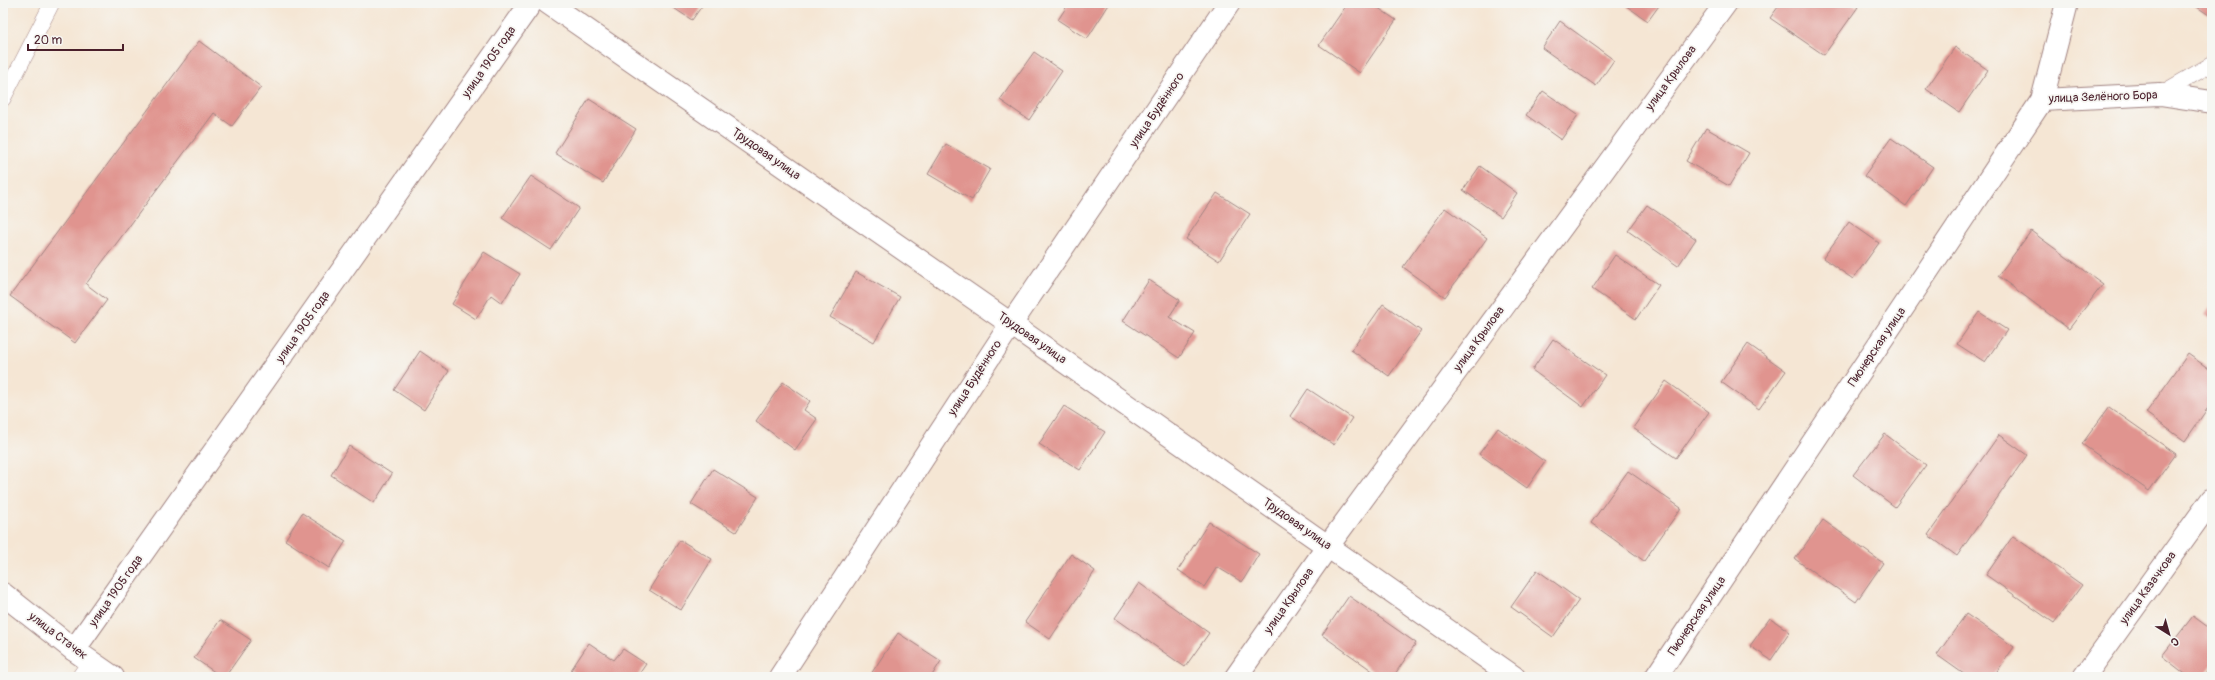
<svg xmlns="http://www.w3.org/2000/svg" width="2215" height="680" font-family="Pangolin,sans-serif">
<rect width="100%" height="100%" fill="#f6f6f2"/>
<filter id="ink" filterUnits="userSpaceOnUse"><feTurbulence type="fractalNoise" baseFrequency=".025" numOctaves="2"/><feDisplacementMap in="SourceGraphic" scale="8" xChannelSelector="R" yChannelSelector="G"/><feConvolveMatrix kernelMatrix="1 2 1 2 8 2 1 2 1" color-interpolation-filters="sRGB"/></filter>
<filter id="wash" filterUnits="userSpaceOnUse"><feTurbulence type="fractalNoise" baseFrequency=".012" numOctaves="4" result="noise"/><feDisplacementMap in="SourceGraphic" scale="16" xChannelSelector="R" yChannelSelector="G"/><feGaussianBlur stdDeviation="0.9" result="paint"/><feColorMatrix in="noise" values="0 0 0 0 0 0 0 0 0 0 0 0 0 0 0 0 0 1.4 0 .05"/><feComposite in="paint" operator="in"/></filter>
<g filter="url(#wash)">
<rect width="100%" height="100%" fill="#f5e6d4"/>
<g id="blocks">
<!-- building -->
<g fill="#e0948f">
<polygon points="666,3 704,3 692,20"/>
<polygon points="1069,3 1110,3 1087,39 1058,20"/>
<polygon points="1348,3 1371,3 1396,20 1360,73 1319,45"/>
<polygon points="1622,3 1661,3 1648,21"/>
<polygon points="1781,3 1852,3 1858,7 1824,55 1770,18"/>
<polygon points="2191,3 2212,3 2212,17"/>
<polygon points="1560,21 1614,60 1596,86 1542,48"/>
<polygon points="199,41 261,87 232,126 214,113 86,284 107,300 75,343 10,296"/>
<polygon points="1955,47 1988,70 1959,112 1926,89"/>
<polygon points="1034,52 1062,71 1029,120 1000,100"/>
<polygon points="1543,91 1578,115 1561,140 1526,115"/>
<polygon points="589,99 636,129 603,183 555,153"/>
<polygon points="1706,128 1749,153 1729,186 1686,161"/>
<polygon points="1891,138 1933,167 1906,206 1864,176"/>
<polygon points="946,144 990,169 972,200 928,174"/>
<polygon points="1480,166 1517,193 1501,217 1463,190"/>
<polygon points="531,176 579,208 551,250 502,218"/>
<polygon points="1217,193 1250,214 1219,261 1186,239"/>
<polygon points="1647,205 1696,239 1678,266 1628,231"/>
<polygon points="1445,208 1487,238 1445,297 1403,267"/>
<polygon points="1849,222 1879,243 1853,279 1823,258"/>
<polygon points="2031,231 2103,284 2069,329 1998,276"/>
<polygon points="484,252 520,274 502,303 491,295 476,319 452,304"/>
<polygon points="1615,255 1659,285 1636,319 1592,289"/>
<polygon points="856,272 900,297 874,342 830,317"/>
<polygon points="1149,280 1180,300 1169,317 1195,333 1179,358 1123,321"/>
<polygon points="1383,304 1421,331 1389,376 1351,350"/>
<polygon points="2212,304 2212,320 2205,315"/>
<polygon points="1979,312 2007,330 1985,362 1957,344"/>
<polygon points="1553,339 1605,375 1583,407 1532,370"/>
<polygon points="1748,344 1786,371 1759,409 1721,382"/>
<polygon points="420,351 449,371 424,410 394,390"/>
<polygon points="2188,354 2212,371 2212,402 2185,441 2146,413"/>
<polygon points="1666,381 1709,412 1676,458 1633,428"/>
<polygon points="783,382 810,401 804,410 817,419 795,450 756,421"/>
<polygon points="1308,389 1352,418 1334,445 1290,416"/>
<polygon points="1064,406 1105,432 1080,470 1039,444"/>
<polygon points="2109,407 2176,454 2149,491 2082,444"/>
<polygon points="1498,428 1545,462 1527,488 1479,454"/>
<polygon points="1885,434 1926,465 1895,507 1853,475"/>
<polygon points="1999,435 2027,455 1957,556 1928,535"/>
<polygon points="349,446 392,474 374,503 331,475"/>
<polygon points="713,469 758,497 736,532 691,504"/>
<polygon points="1628,471 1681,508 1644,561 1591,523"/>
<polygon points="302,513 346,541 329,568 285,540"/>
<polygon points="1823,520 1883,563 1856,602 1795,559"/>
<polygon points="1209,522 1259,554 1242,582 1217,567 1204,587 1178,570"/>
<polygon points="2013,536 2082,585 2054,623 1986,575"/>
<polygon points="680,540 712,559 681,610 649,590"/>
<polygon points="1071,554 1095,571 1050,639 1025,622"/>
<polygon points="1537,570 1579,600 1553,637 1511,607"/>
<polygon points="1139,583 1209,633 1185,667 1115,618"/>
<polygon points="1349,596 1416,643 1393,677 1381,677 1322,635"/>
<polygon points="1966,614 2014,647 1993,677 1968,677 1937,655"/>
<polygon points="2193,616 2212,630 2212,665 2203,677 2189,677 2162,656"/>
<polygon points="1770,618 1790,632 1771,660 1750,646"/>
<polygon points="220,620 251,640 225,677 222,677 194,658"/>
<polygon points="898,633 941,661 931,677 869,677"/>
<polygon points="589,643 614,660 623,649 646,664 637,677 581,677 571,670"/>
</g>
</g>
</g>
<g filter="url(#ink)">
<use href="#blocks" fill-opacity="0" stroke="#a08280" stroke-width="1"/>
<g fill="none" stroke-linecap="round" stroke-linejoin="round">
<!-- service casing -->
<g stroke="#a08280" stroke-width="16">
<g id="service">
<polyline points="2160,94 2212,64"/>
<polyline points="3,99 52,3"/>
<polyline points="79,677 90,661"/>
</g>
</g>
<!-- minor casing -->
<g stroke="#a08280" stroke-width="24">
<g id="minor">
<polyline points="548,3 1011,324 1514,677"/>
<polyline points="2042,100 2160,94 2212,102"/>
<polyline points="3,594 74,650 113,677"/>
<polyline points="74,650 531,3"/>
<polyline points="780,677 1011,324 1229,3"/>
<polyline points="1236,677 1328,546 1726,3"/>
<polyline points="2084,677 2212,499"/>
</g>
</g>
<!-- tertiary casing -->
<g stroke="#a08280" stroke-width="24">
<polyline id="tertiary" points="1656,677 2042,100 2067,3"/>
</g>
<!-- service -->
<use href="#service" stroke="#fff" stroke-width="15"/>
<!-- minor -->
<use href="#minor" stroke="#fff" stroke-width="22"/>
<!-- tertiary -->
<use href="#tertiary" stroke="#fff" stroke-width="22"/>
</g>
</g>
<g text-anchor="middle" dominant-baseline="central" stroke-width="3.5" stroke-linejoin="round" paint-order="stroke">
<!-- street labels -->
<g font-size="12" fill="#4a1f2b" stroke="#f6f6f2">
<text transform="translate(489 62) rotate(-55)">улица 1905 года</text>
<text transform="translate(1671 78) rotate(-54)">улица Крылова</text>
<text transform="translate(2103 97) rotate(-2)">улица Зелёного Бора</text>
<text transform="translate(1157 110) rotate(-56)">улица Будённого</text>
<text transform="translate(766 154) rotate(35)">Трудовая улица</text>
<text transform="translate(303 327) rotate(-55)">улица 1905 года</text>
<text transform="translate(1032 338) rotate(35)">Трудовая улица</text>
<text transform="translate(1479 339) rotate(-54)">улица Крылова</text>
<text transform="translate(1877 347) rotate(-56)">Пионерская улица</text>
<text transform="translate(975 378) rotate(-57)">улица Будённого</text>
<text transform="translate(1297 524) rotate(35)">Трудовая улица</text>
<text transform="translate(2148 588) rotate(-54)">улица Казачкова</text>
<text transform="translate(116 591) rotate(-55)">улица 1905 года</text>
<text transform="translate(1289 601) rotate(-55)">улица Крылова</text>
<text transform="translate(1697 616) rotate(-56)">Пионерская улица</text>
<text transform="translate(58 636) rotate(37)">улица Стачек</text>
</g>
</g>
<!-- margin -->
<rect width="2215" height="680" fill="none" stroke="#f6f6f2" stroke-width="16"/>
<!-- north arrow -->
<g transform="translate(2169 634) rotate(143)" stroke="#f6f6f2" stroke-width="3" paint-order="stroke">
<path d="M0-3L7 15L0 10L-7 15Z" fill="#4a1f2b"/>
<text y="-6" font-size="11" font-weight="bold" text-anchor="middle" fill="#4a1f2b">С</text>
</g>
<!-- scale -->
<path d="M28 44v6h95v-6" fill="none" stroke="#4a1f2b" stroke-width="2"/>
<text x="34" y="44" font-size="12" fill="#4a1f2b" stroke="#f6f6f2" stroke-width="3" paint-order="stroke">20 m</text>
</svg>
